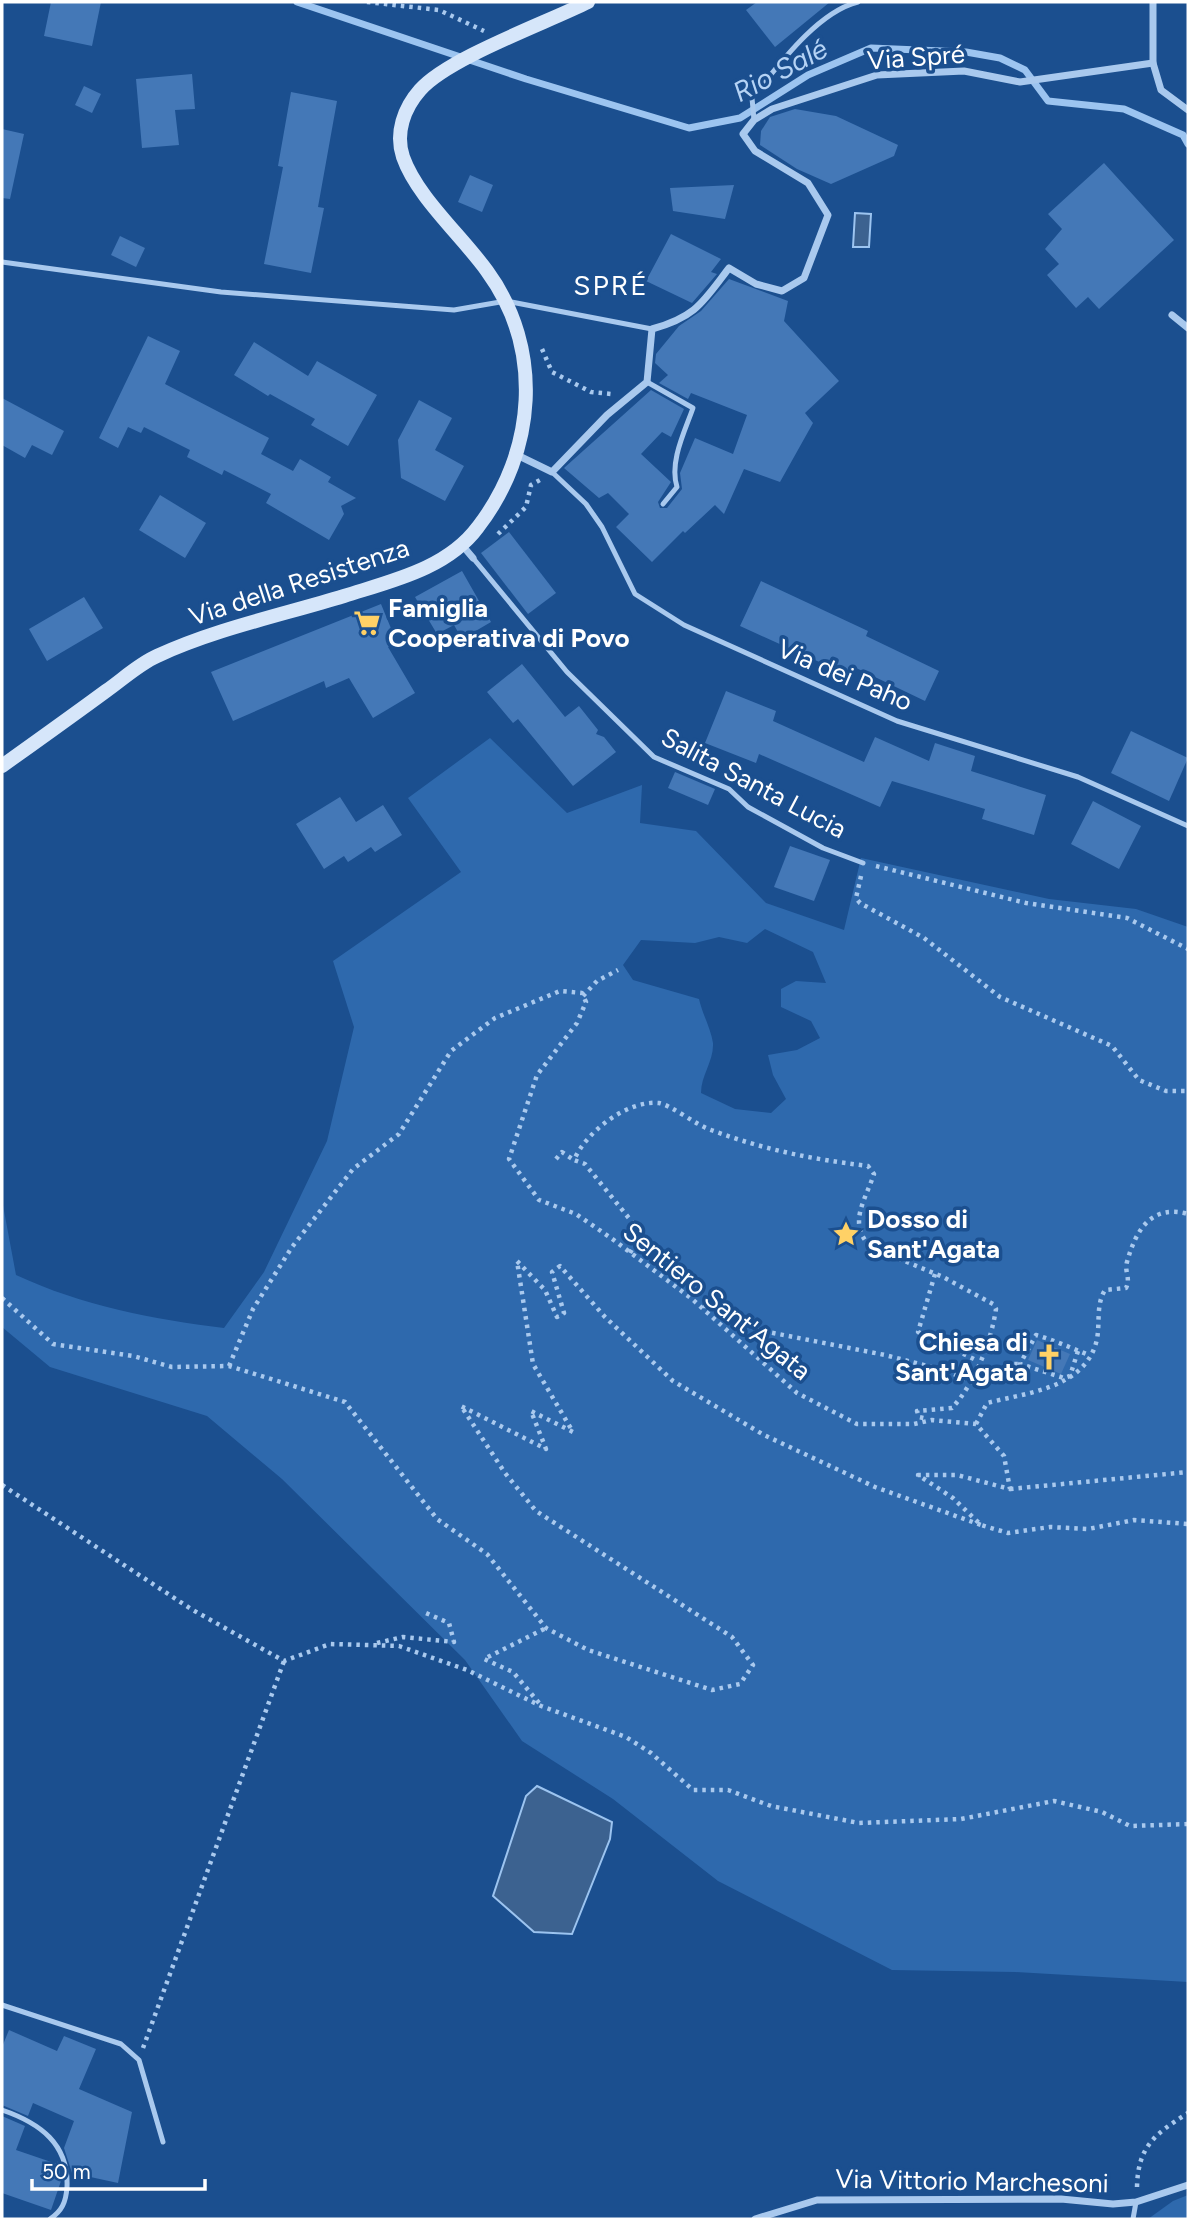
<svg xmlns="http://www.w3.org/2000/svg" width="1190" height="2221" font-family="Figtree,sans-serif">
<rect width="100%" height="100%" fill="#1b4f8f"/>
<!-- green -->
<g fill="#2e69ad" fill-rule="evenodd">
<path d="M490,738l77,75 75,-28 -2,38 56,8 70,72 78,27 17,-72 188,41 87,10 52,18v1055l-173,-10 -123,-2 -174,-89 -105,-82 -91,-58 -57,-81 -183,-181 -75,-63 -157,-49 -48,-40v-127l14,75c67,31 136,44 208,53l40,-56 63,-131 27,-114 -21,-66 128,-89 -53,-74zM765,929l48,23 13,31 -30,-2 -15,8v18l30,14 9,17 -23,12 -29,5 5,20 13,24 -15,14 -36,-4 -34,-16c0,-18 13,-32 12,-50 -2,-14 -11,-30 -14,-44l-66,-19 -10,-15 18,-25 54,3 24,-6 28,6z"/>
<polygon points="1188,2195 1188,2219 1148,2219 1173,2201"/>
</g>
<!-- water -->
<g fill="#3c6290" stroke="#9cc4f0" stroke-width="2">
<polygon points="855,213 871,214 869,247 853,247"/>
<polygon points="537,1786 612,1822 610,1839 572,1934 534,1932 493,1896 526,1796"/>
</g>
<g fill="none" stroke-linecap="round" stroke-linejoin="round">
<!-- stream -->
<polyline stroke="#9cc4f0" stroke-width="7" points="297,2 526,79 689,128 740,118 808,75 871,48 966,52 1000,58 1025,70 1048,101 1124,109 1183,135 1188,144"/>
</g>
<!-- building -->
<g fill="#4478b7">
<polygon points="51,2 101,2 92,46 44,36"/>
<polygon points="757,2 830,2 775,47 746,10"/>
<polygon points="192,74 195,109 175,110 179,145 142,148 136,79"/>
<polygon points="84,86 101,94 92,113 75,105"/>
<polygon points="291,92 337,101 318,207 324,208 311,273 264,264 283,167 278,166"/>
<polygon points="795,109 836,116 898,145 894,156 831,184 797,169 760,145 761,131 770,117"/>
<polygon points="2,129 24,134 10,199 2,198"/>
<polygon points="1104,163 1174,240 1099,309 1088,297 1076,308 1047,275 1059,264 1045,249 1062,229 1048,214"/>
<polygon points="470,175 493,185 482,212 458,202"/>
<polygon points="734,185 725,219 673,211 670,188"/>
<polygon points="671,234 721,259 711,272 717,274 692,303 646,281"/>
<polygon points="120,236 145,248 136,267 111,255"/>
<polygon points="729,279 788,301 784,321 839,381 805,413 813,423 780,482 744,469 724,514 715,505 685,533 683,531 652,562 616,527 629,514 608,493 599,498 564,468 651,390 684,409 671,437 662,432 641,454 671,482 658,502 660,508 667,508 682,489 680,473 695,438 733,454 747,415 691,393 688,399 659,383 668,375 655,363 656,354 679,326 701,311"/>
<polygon points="148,336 180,351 165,384 269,438 261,454 293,471 300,459 331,477 328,482 356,498 341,506 344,514 329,540 266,503 271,494 224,470 222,475 187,457 190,450 144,427 141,433 128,427 118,448 99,438"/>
<polygon points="254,342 308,376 317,361 377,395 348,446 311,425 315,419 270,394 268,396 234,375"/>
<polygon points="2,398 64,431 52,455 32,445 25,458 2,445"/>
<polygon points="419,400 452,418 435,450 464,466 445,501 401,478 398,440"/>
<polygon points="160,495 206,523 185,558 139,530"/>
<polygon points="509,532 556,593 528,614 481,553"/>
<polygon points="462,571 491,622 462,639 454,625 437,634 415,597"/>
<polygon points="761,581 868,631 866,636 939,671 925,701 852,666 848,675 740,626"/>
<polygon points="84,597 103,628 47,661 29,629"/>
<polygon points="381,604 397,643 388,647 415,693 373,718 349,678 326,688 324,681 233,721 211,672"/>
<polygon points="522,664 565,717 579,706 598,730 596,734 604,737 616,752 573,786 518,719 513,723 487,692"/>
<polygon points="726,691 776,711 773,721 864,762 875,737 929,761 935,743 975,756 971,771 1046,795 1034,835 982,819 985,809 892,781 880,807 759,754 756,763 705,743"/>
<polygon points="1131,731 1188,758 1169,801 1111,773"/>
<polygon points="675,772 715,789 708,805 668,788"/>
<polygon points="340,797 356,822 383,805 402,835 375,852 371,847 348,862 344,856 324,869 296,824"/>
<polygon points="1093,801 1141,826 1119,869 1071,844"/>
<polygon points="790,846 830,860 814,901 774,887"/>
<polygon points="1037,1340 1070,1354 1061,1374 1028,1360"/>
<polygon points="9,2030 57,2051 64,2036 96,2049 79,2089 132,2112 118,2183 72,2173 64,2148 74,2121 33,2103 28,2116 2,2105 2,2047"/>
<polygon points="2,2116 25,2126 16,2150 57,2164 58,2161 61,2181 51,2210 2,2193"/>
</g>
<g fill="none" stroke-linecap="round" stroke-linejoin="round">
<!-- path -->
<g stroke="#a9c9ee" stroke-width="4.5" stroke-dasharray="3.5 5" stroke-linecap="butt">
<polyline points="367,2 439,10 484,31"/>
<polyline points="542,349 552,372 591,392 611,394"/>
<polyline points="498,534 526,507 531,485 540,480"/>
<polyline points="876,866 1026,903 1127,918 1188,949"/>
<polyline points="861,876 856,898 860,903 924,938 1000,997 1112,1046 1139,1080 1166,1091 1188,1091"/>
<polyline points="583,996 597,981 618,970"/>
<polyline points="556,1159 562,1152 574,1160"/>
<path d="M630,1253l11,-20 -56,-69 -11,-4c12,-28 53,-60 85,-57 12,2 37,22 52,27 54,20 100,29 157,36l6,8c-9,27 -27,50 -3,73l72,30 50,27 3,5c-5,33 -21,74 -44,99l-35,3 2,6 9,2"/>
<polyline points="935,1274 918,1332 978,1361"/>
<polyline points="2,1298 53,1344 133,1356 172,1367 229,1366 345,1402 437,1519 487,1554 546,1628 588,1650 712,1690 740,1684 753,1665 732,1637 536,1511 505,1473 461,1406 546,1449 531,1411 573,1432 533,1364 517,1261 545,1290 557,1317 564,1313 552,1272 560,1266 605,1317 673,1381 764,1435 875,1487 981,1525"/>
<polyline points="703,1306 719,1306 734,1312 758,1330 885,1355 947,1371 971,1382 991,1380 1009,1364 1020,1364"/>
<path d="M1078,1351l-8,25 -6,2 -44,-14 16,-29c18,5 35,13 53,20"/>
<polyline points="229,1366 253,1309 292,1247 353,1169 399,1134 451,1051 495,1018 560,991 582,993 586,1002 577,1023 537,1075 509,1159 539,1200 576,1214 611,1238 692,1299 797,1393 857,1424 914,1424 932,1420 976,1424 1004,1456 1010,1489 957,1475 918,1475 953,1498 981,1525 1008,1533 1050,1527 1088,1529 1134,1520 1188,1524"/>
<path d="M976,1424l11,-21c38,-10 96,-14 109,-60 5,-17 -1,-37 9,-53l21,-2c5,-10 -2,-17 1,-26 9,-32 24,-58 61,-48"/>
<polyline points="2,1485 191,1609 284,1661 330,1644 399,1646 467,1670 541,1706 626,1737 651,1753 693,1790 728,1790 771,1806 859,1823 961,1819 1054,1801 1102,1812 1130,1826 1188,1824"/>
<polyline points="1010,1489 1188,1472"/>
<polyline points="377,1643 403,1637 454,1642 449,1623 426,1613"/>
<polyline points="539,1703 513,1672 484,1659 546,1628"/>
<polyline points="143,2048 284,1661"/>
<path d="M1137,2187c1,-41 18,-53 51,-74"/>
</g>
<!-- lane -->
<g stroke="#a9c9ee" stroke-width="5">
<path d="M754,120l-2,-22c26,-32 65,-86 106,-96"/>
<polyline points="2,262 221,292 454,310 506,301 652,329"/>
<path d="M647,382l46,26c-8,23 -24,54 -16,79l-14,17"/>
<polyline points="552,472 586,504 602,527 635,594 684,625 897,721 1078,777 1188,826"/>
<polyline points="473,558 567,672 654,757 729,789 748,807 823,848 863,863"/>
<polyline points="2,2005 121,2044 139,2060 163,2142"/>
<path d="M2,2110c38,13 67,34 65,77 -1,15 -5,24 -17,32"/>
<polyline points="1133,2219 1136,2202"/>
</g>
<!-- street -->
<g stroke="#a9c9ee" stroke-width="7">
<polyline points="1153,2 1153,63 1161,90 1188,110"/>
<polyline points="1172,315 1188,328"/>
<path d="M517,455l35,17 55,-57 40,-33 5,-53c44,-12 51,-27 77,-61l27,16 26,7 22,-13 24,-63 -20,-32 -53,-32 -12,-17 11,-14 18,-11 105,-34 87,-4 56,11 133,-19"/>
<polyline points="462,545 473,558"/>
<polyline points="755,2219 817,2200 1061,2199 1113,2204 1136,2202 1188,2185"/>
</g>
<!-- secondary -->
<path stroke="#d6e6fa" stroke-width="14" d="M2,766c35,-25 70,-50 104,-75 17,-12 33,-27 51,-35 58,-27 125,-41 187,-60 47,-15 103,-27 134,-69 58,-75 66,-178 9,-256 -25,-35 -70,-74 -84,-114 -8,-24 1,-49 17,-67 28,-32 126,-67 168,-88"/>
</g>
<!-- icons -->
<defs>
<g id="supermarket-bare" transform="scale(2.1)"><path d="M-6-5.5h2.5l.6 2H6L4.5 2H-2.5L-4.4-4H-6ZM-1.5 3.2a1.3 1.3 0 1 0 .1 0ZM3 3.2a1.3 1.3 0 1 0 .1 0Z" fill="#ffd166" stroke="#1b4f8f" stroke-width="2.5" paint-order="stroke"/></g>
<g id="sight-bare" transform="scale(2.1)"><path d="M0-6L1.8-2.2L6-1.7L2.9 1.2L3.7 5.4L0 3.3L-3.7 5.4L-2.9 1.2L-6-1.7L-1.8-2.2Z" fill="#ffd166" stroke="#1b4f8f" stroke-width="2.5" paint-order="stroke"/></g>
<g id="church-bare" transform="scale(2.1)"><path d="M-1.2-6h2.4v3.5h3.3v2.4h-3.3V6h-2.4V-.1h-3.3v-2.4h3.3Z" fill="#ffd166" stroke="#1b4f8f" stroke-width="2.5" paint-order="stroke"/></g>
</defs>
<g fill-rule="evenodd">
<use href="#supermarket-bare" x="367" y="623"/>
<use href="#sight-bare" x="846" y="1234"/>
<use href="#church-bare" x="1049" y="1357"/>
</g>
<g text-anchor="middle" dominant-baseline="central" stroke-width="7" stroke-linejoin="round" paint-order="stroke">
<!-- street labels -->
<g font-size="26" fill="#fff" stroke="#1b4f8f">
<text transform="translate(916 57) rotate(-4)">Via Spré</text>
<text transform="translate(299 582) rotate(-18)">Via della Resistenza</text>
<text transform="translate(845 675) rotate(23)">Via dei Paho</text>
<text transform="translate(754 783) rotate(28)">Salita Santa Lucia</text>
<text transform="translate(717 1301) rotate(39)">Sentiero Sant'Agata</text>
<text transform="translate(972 2181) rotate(1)">Via Vittorio Marchesoni</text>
</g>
<!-- poi labels -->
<g font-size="26" font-weight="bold" fill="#fff" stroke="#1b4f8f" text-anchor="start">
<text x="388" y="608">Famiglia<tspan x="388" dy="30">Cooperativa di Povo</tspan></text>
<text x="867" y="1219">Dosso di<tspan x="867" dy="30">Sant'Agata</tspan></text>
<text x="1028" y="1342" text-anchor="end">Chiesa di<tspan x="1028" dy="30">Sant'Agata</tspan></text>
</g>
<!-- water labels -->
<g font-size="28" font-style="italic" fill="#b5d3f5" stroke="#1b4f8f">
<text transform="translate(780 70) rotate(-28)">Rio Salé</text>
</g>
<!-- neighbourhood labels -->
<g font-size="28" letter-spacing="2" fill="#fff" stroke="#1b4f8f">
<text x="611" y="285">SPRÉ</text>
</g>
</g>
<!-- border -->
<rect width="1190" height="2221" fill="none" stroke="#ffffff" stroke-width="7"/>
<!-- scale -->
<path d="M32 2179v10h173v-10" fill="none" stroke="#ffffff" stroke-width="3.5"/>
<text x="42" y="2179" font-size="21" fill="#ffffff" stroke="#1b4f8f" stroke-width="5" paint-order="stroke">50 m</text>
</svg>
